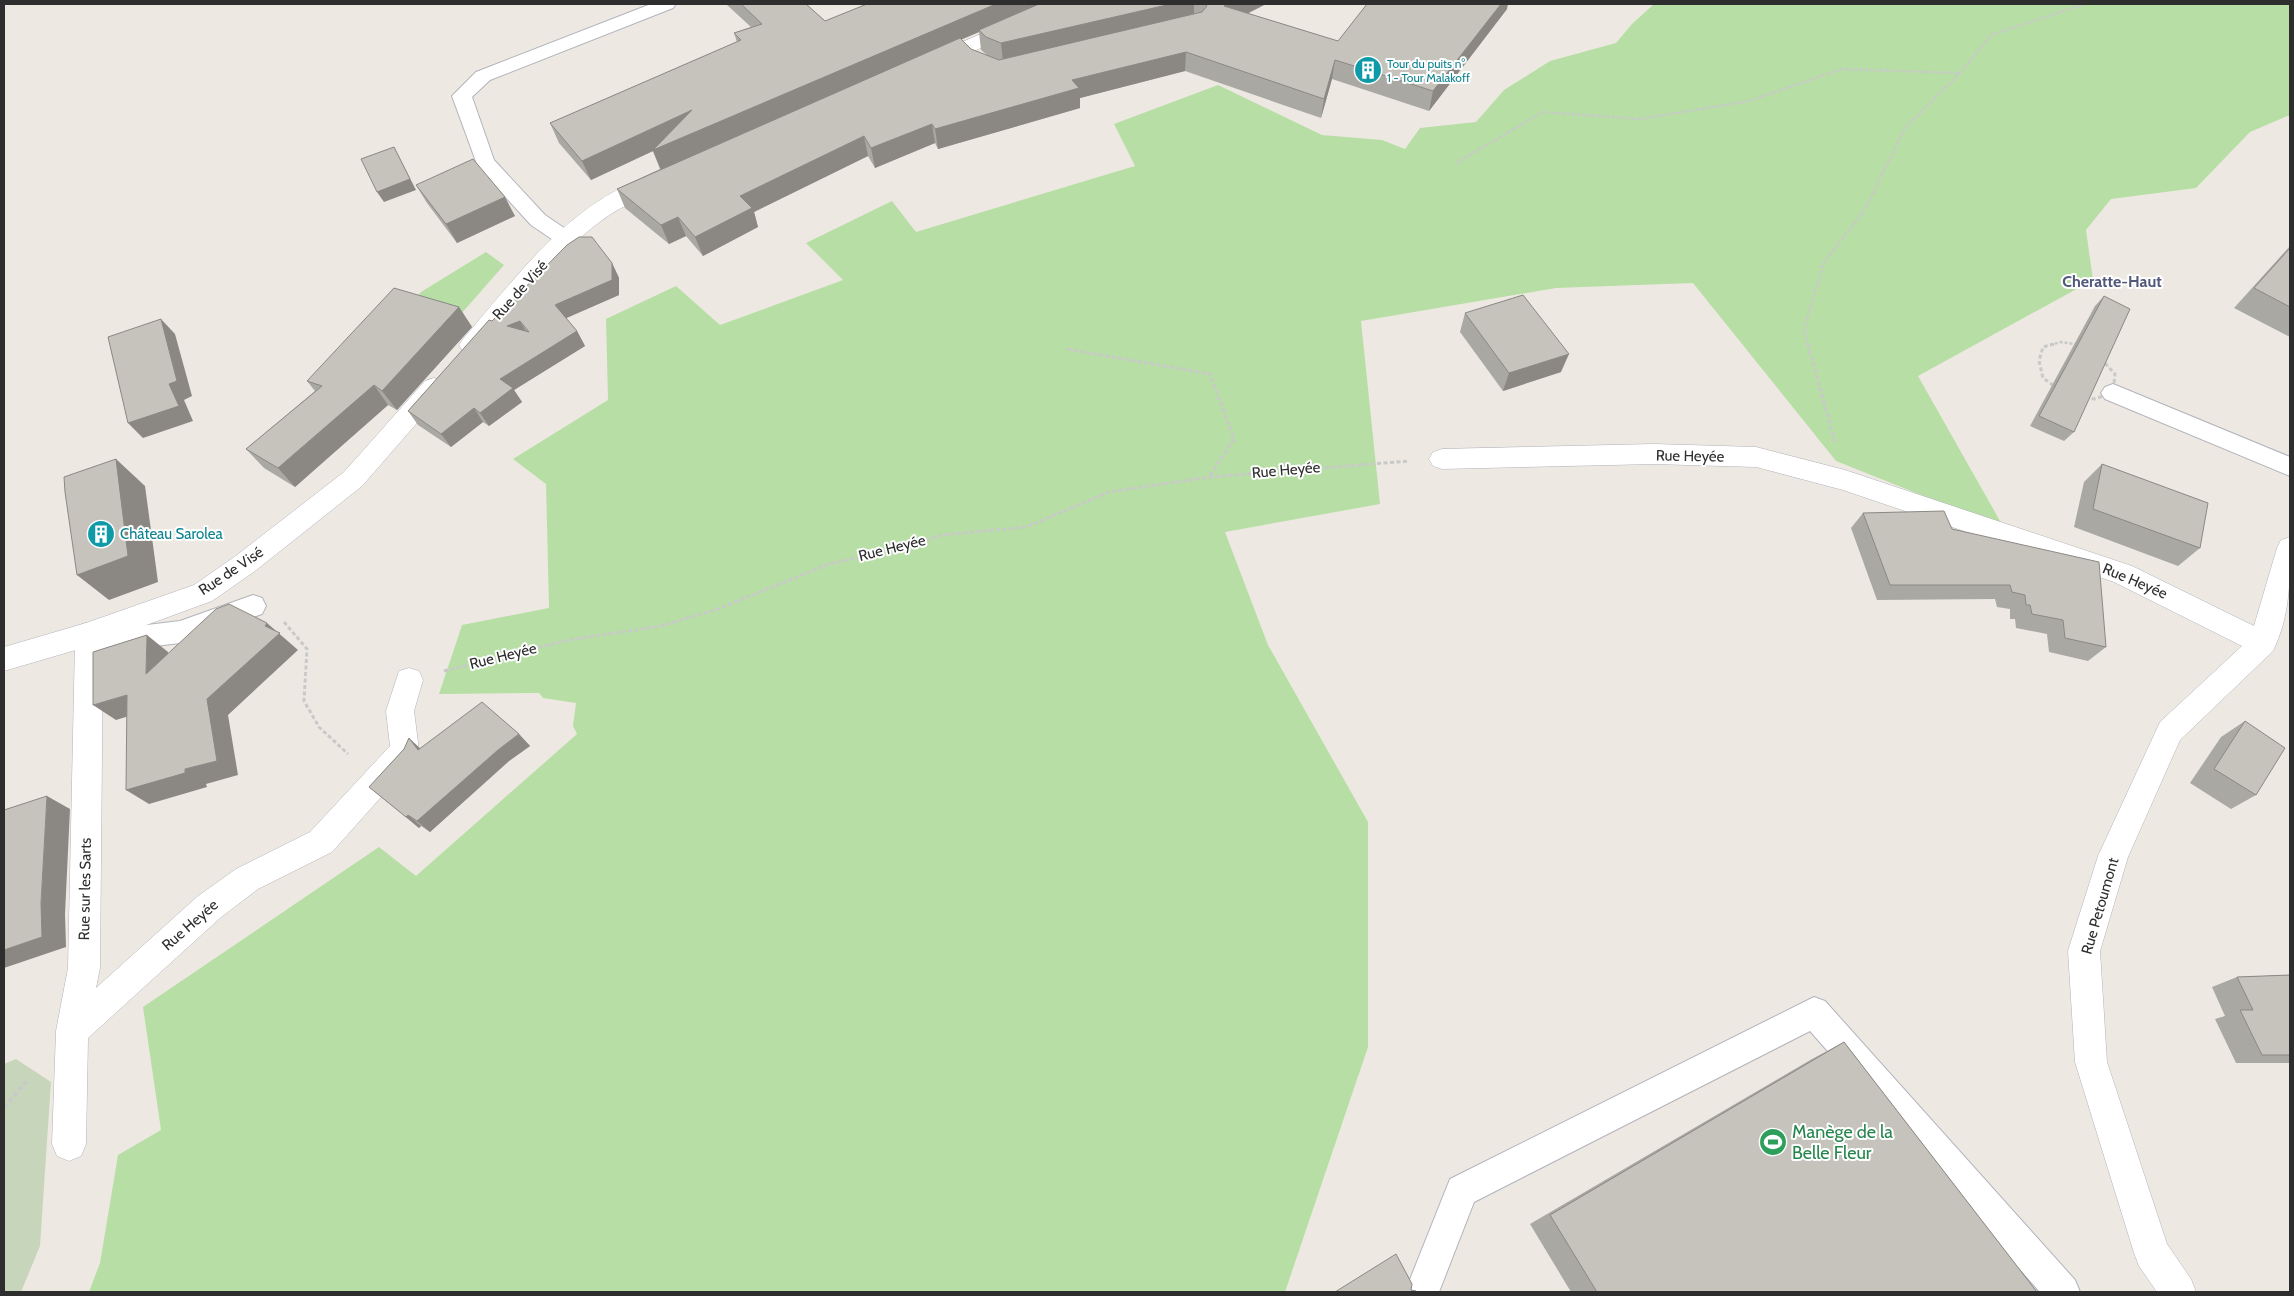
<svg xmlns="http://www.w3.org/2000/svg" width="2294" height="1296" font-family="Cabin,sans-serif">
<rect width="100%" height="100%" fill="#ede9e2"/>
<!-- green -->
<g fill="#b7dea4">
<polygon points="1654,4 2290,4 2290,115 2250,132 2196,188 2111,199 2086,230 2093,280 1918,376 2004,528 1836,461 1693,283 1556,288 1361,321 1380,504 1225,532 1268,645 1368,822 1368,1047 1285,1292 89,1292 100,1263 118,1155 161,1130 143,1007 379,847 416,876 577,734 573,726 576,703 543,698 539,693 439,694 462,625 549,608 546,484 513,459 608,400 606,319 676,286 720,325 843,280 806,243 892,201 916,232 1135,166 1114,124 1218,85 1322,135 1382,140 1405,149 1420,128 1476,122 1504,90 1550,61 1616,43 1632,24"/>
<polygon points="486,252 504,265 454,322 408,308 421,292"/>
</g>
<!-- cemetery -->
<polygon fill="#c7d6bb" points="16,1059 51,1082 40,1246 21,1292 4,1292 4,1064"/>
<g fill="none" stroke-linecap="round" stroke-linejoin="round">
<!-- service casing -->
<g stroke="#b2b3bc" stroke-width="2">
<g id="service">
<polygon points="651,4 676,4 673,8 490,80 472,97 494,160 545,215 573,234 577,239 573,244 566,246 559,244 531,225 478,167 452,96 476,72"/>
<polygon points="2113,384 2290,457 2290,476 2105,399 2101,393 2105,387"/>
<polygon points="253,595 262,598 266,606 262,614 180,643 89,654 80,651 76,643 80,635 89,632 180,621"/>
<polygon points="1814,997 1825,1001 2075,1280 2080,1292 2040,1292 1810,1031 1474,1202 1439,1292 1405,1292 1450,1179"/>
</g>
</g>
<!-- minor casing -->
<g stroke="#b2b3bc" stroke-width="1">
<g id="minor">
<path d="M1654,444l102,3 89,23 287,96 122,60 23,-78 4,-8 9,-3c0,41 1,77 -17,114l-93,89 -52,117 -28,94 7,111 60,182 24,35 5,13h-39l-18,-26 -5,-13 -59,-191 -7,-111 30,-95 62,-134 82,-76 -128,-64 -271,-92 -87,-23 -102,-3 -212,5 -9,-3 -4,-7 4,-7 9,-3z"/>
<polygon points="86,623 96,627 103,643 100,968 96,988 198,896 236,869 310,832 390,746 386,711 399,671 409,668 419,671 423,680 414,711 419,750 415,759 332,852 258,889 220,918 88,1038 86,1144 81,1156 69,1161 57,1156 52,1144 56,1031 68,968 75,643 72,635 76,627"/>
</g>
</g>
<!-- tertiary casing -->
<g stroke="#b2b3bc" stroke-width="1">
<g id="tertiary">
<polygon points="1049,4 1074,4 1071,8 940,66 933,68 926,66 923,62 926,58"/>
<path d="M655,175l8,2 3,5c-4,6 -45,25 -55,32 -53,35 -91,90 -132,137l-8,3 -8,-3 -4,-6 4,-6c54,-62 109,-141 192,-164z"/>
<polygon points="434,378 443,381 446,387 443,393 362,486 255,571 212,601 86,647 4,671 4,647 86,623 194,585 237,555 344,472 425,381"/>
</g>
</g>
<!-- path-far2 -->
<g stroke="#c9c9c9" stroke-width="2.5" stroke-dasharray="3 2" stroke-linecap="butt">
<polyline points="1456,163 1543,112 1640,119 1749,101 1842,69 1959,73"/>
<polyline points="1808,345 1804,329 1824,262 1863,213 1905,128 1960,73 1991,35 2085,4"/>
<polyline points="2050,345 2061,342 2080,345"/>
</g>
<!-- path-far1 -->
<g stroke="#c9c9c9" stroke-width="3" stroke-dasharray="4 2.5" stroke-linecap="butt">
<polyline points="1808,344 1835,443"/>
<polyline points="2054,344 2043,347 2039,361 2043,378 2064,393 2094,399 2113,393 2115,374 2102,360 2077,344"/>
<polyline points="1067,349 1210,374 1234,439 1210,476"/>
<polyline points="284,622 307,649 304,701 319,727 348,754"/>
<polyline points="444,671 569,640 661,626 718,609 829,564 896,549 942,535 1026,527 1109,492 1210,477 1409,461"/>
</g>
<!-- path -->
<polyline stroke="#c9c9c9" stroke-width="4" stroke-dasharray="4.5 3" stroke-linecap="butt" points="4,1107 28,1080"/>
<!-- service -->
<use href="#service" fill="#fff" fill-rule="evenodd"/>
<!-- minor -->
<use href="#minor" fill="#fff" fill-rule="evenodd"/>
<!-- tertiary -->
<use href="#tertiary" fill="#fff" fill-rule="evenodd"/>
</g>
<!-- wall -->
<g fill="#aaa8a3" fill-rule="evenodd">
<path d="M726,4h80l19,17 42,-17h399l-19,10 91,27 169,-32 -78,102 -97,-32 -11,39 -136,-47 -105,27v10l-142,41 -3,-6 -60,25 -7,-12 -114,56 4,15 -55,29 -17,-20 -17,8 -44,-36 -8,-19 43,-20 -7,-18 -62,29 -32,-37 -9,-20 187,-81 -3,-9 17,-6zM979,32l2,18 6,5 -16,-6 -10,-10z"/>
<polygon points="416,185 515,216 457,243 427,203"/>
<polygon points="2290,246 2290,337 2234,308"/>
<polygon points="612,263 619,278 619,295 566,318 577,331 585,346 514,390 522,402 489,426 483,422 451,447 418,425 408,411 492,321"/>
<polygon points="2104,296 2074,432 2064,441 2030,426 2095,306"/>
<polygon points="459,307 472,327 397,410 388,405 295,487 264,468 246,449 315,391 307,381"/>
<polygon points="1465,313 1561,372 1503,391 1460,332"/>
<polygon points="2102,464 2200,548 2178,566 2074,527 2084,482"/>
<polygon points="1863,513 1952,529 2106,647 2088,661 2049,652 2047,634 2016,628 2015,619 2010,619 2010,609 1997,607 1995,599 1877,600 1851,528"/>
<polygon points="2245,721 2256,795 2231,809 2190,783 2221,737"/>
<polygon points="519,734 530,746 509,761 430,832 421,826 419,828 369,787 404,749 409,738 420,749"/>
<polygon points="2290,975 2290,1063 2236,1063 2215,1019 2225,1016 2212,987 2237,977"/>
<polygon points="1844,1042 2037,1292 1571,1292 1530,1224 1812,1059"/>
</g>
<!-- shaded-wall -->
<g fill="#8b8884">
<polygon points="996,4 1044,4 979,30 979,32 661,170 653,151 591,180 582,161 692,110"/>
<polygon points="1171,4 1194,4 1194,18 1003,63 1001,43"/>
<polygon points="1229,4 1266,4 1222,26 1224,6"/>
<polygon points="1501,4 1508,4 1507,9 1429,111 1433,91"/>
<polygon points="1186,52 1185,71 1080,98 1080,108 938,149 935,129 1072,80"/>
<polygon points="1335,60 1332,79 1321,118 1324,99"/>
<polygon points="932,124 935,143 875,168 871,148"/>
<polygon points="864,136 868,156 754,212 758,227 703,256 695,237 740,196"/>
<polygon points="394,147 416,190 384,202 377,192"/>
<polygon points="505,197 515,216 457,243 446,224"/>
<polygon points="678,217 686,236 669,244 661,225"/>
<polygon points="612,263 619,278 619,295 562,320 555,305"/>
<polygon points="459,307 472,327 397,410 382,391"/>
<polygon points="161,319 175,334 192,396 184,400 193,421 143,438 128,423 169,384"/>
<polygon points="520,321 528,335 507,326"/>
<polygon points="577,331 585,346 514,390 522,402 489,426 480,413 500,379"/>
<polygon points="1569,354 1561,372 1503,391 1509,373"/>
<polygon points="374,385 388,405 295,487 278,468"/>
<polygon points="474,408 483,422 451,447 441,434"/>
<polygon points="116,459 145,486 158,582 109,600 77,575"/>
<polygon points="267,623 298,650 228,715 238,775 206,784 207,787 149,804 126,790 185,769 207,699"/>
<polygon points="147,635 168,652 167,690 146,674"/>
<polygon points="127,695 149,710 116,720 93,705"/>
<polygon points="519,734 530,746 509,761 430,832 417,821 498,750"/>
<polygon points="409,738 422,750 418,750"/>
<polygon points="47,796 70,809 65,914 66,947 4,968 4,950 41,903"/>
<polygon points="408,815 421,826 419,828 406,817"/>
</g>
<!-- building -->
<g fill="#c6c3bd" stroke="#8b8884" fill-rule="evenodd">
<polygon points="741,4 806,4 825,21 867,4 996,4 653,150 692,110 582,161 550,123 741,40 734,33 762,24"/>
<polygon points="1039,4 1171,4 1001,43 986,37 979,30"/>
<polygon points="1205,4 1229,4 1224,6 1338,41 1367,4 1501,4 1433,91 1335,60 1324,99 1186,52 1072,80 1079,88 935,129 932,124 871,148 864,136 740,196 752,208 695,237 678,217 661,225 617,189 960,38 971,49 999,60 1202,12 1207,6"/>
<polygon points="394,147 410,179 377,192 361,159"/>
<polygon points="473,159 505,197 446,224 416,185"/>
<path d="M579,237h13l20,26v17l-57,25 22,26 -77,48 13,9 -33,25 -6,-5 -33,26 -33,-23 81,-91 3,1 75,-76zM520,321l9,11 -22,-6z"/>
<polygon points="2290,248 2290,307 2254,288"/>
<polygon points="394,288 459,307 382,391 374,385 278,468 246,449 322,386 307,381"/>
<polygon points="1523,295 1569,354 1509,373 1465,313"/>
<polygon points="2104,296 2130,309 2074,432 2039,416"/>
<polygon points="161,319 177,381 169,384 179,406 128,423 108,337"/>
<polygon points="116,459 128,556 77,575 65,492 64,477"/>
<polygon points="2102,464 2208,503 2200,548 2093,509"/>
<polygon points="1944,511 1952,529 2099,562 2106,647 2065,638 2063,620 2032,614 2030,605 2026,605 2025,595 2012,592 2010,585 1890,585 1863,513"/>
<polygon points="229,604 267,623 265,626 280,633 207,699 217,761 185,769 185,773 126,790 127,695 93,705 93,652 147,635 146,674 216,609"/>
<polygon points="482,702 519,734 498,750 417,821 408,815 406,817 369,787 404,749 409,738 418,750"/>
<polygon points="2245,721 2285,748 2256,795 2214,769"/>
<polygon points="47,796 41,903 42,937 4,950 4,810"/>
<polygon points="2290,975 2290,1055 2262,1055 2240,1010 2253,1010 2237,977"/>
<polygon points="1844,1042 2037,1292 1597,1292 1550,1215"/>
<polygon points="1396,1254 1412,1284 1411,1290 1416,1291 1417,1292 1335,1292"/>
</g>
<!-- icons -->
<defs>
<g id="building-disc" transform="scale(1.4375)"><circle r="9.5" fill="#0f9aa8" stroke="#fff"/><path d="M-4-6H4V6H1V3H-1V6H-4ZM-2.5-4.3h1.7v1.8h-1.7ZM.8-4.3h1.7v1.8H.8ZM-2.5-1h1.7V.8h-1.7ZM.8-1h1.7V.8H.8Z" fill="#fff"/></g>
<g id="stadium-disc" transform="scale(1.4375)"><circle r="9.5" fill="#2e9e5b" stroke="#fff"/><path d="M0-5a6.5 5 0 1 0 0 10a6.5 5 0 1 0 0-10ZM-3.5-1.8h7v3.6h-7Z" fill="#fff"/></g>
</defs>
<g fill-rule="evenodd">
<use href="#building-disc" x="1368" y="70"/>
<use href="#building-disc" x="101" y="534"/>
<use href="#stadium-disc" x="1773" y="1142"/>
</g>
<g text-anchor="middle" dominant-baseline="central" stroke-width="4" stroke-linejoin="round" paint-order="stroke">
<!-- far-culture labels -->
<g font-size="12" fill="#0d838f" stroke="#fff" text-anchor="start">
<text x="1387" y="63">Tour du puits n°<tspan x="1387" dy="14">1 - Tour Malakoff</tspan></text>
</g>
<!-- street labels -->
<g font-size="15" fill="#2e2e2e" stroke="#fff">
<text transform="translate(520 290) rotate(-48)">Rue de Visé</text>
<text transform="translate(1690 456) rotate(1)">Rue Heyée</text>
<text transform="translate(1286 470) rotate(-5)">Rue Heyée</text>
<text transform="translate(892 548) rotate(-14)">Rue Heyée</text>
<text transform="translate(231 571) rotate(-34)">Rue de Visé</text>
<text transform="translate(2135 581) rotate(23)">Rue Heyée</text>
<text transform="translate(503 656) rotate(-14)">Rue Heyée</text>
<text transform="translate(85 889) rotate(-89)">Rue sur les Sarts</text>
<text transform="translate(2100 906) rotate(-74)">Rue Petoumont</text>
<text transform="translate(190 925) rotate(-41)">Rue Heyée</text>
</g>
<!-- culture labels -->
<g font-size="15" fill="#0d838f" stroke="#fff" text-anchor="start">
<text x="120" y="534">Château Sarolea</text>
</g>
<!-- neighbourhood labels -->
<g font-size="16" font-weight="bold" fill="#52587b" stroke="#fff">
<text x="2112" y="281">Cheratte-Haut</text>
</g>
<!-- near-leisure labels -->
<g font-size="18" fill="#27864d" stroke="#fff" text-anchor="start">
<text x="1792" y="1132">Manège de la<tspan x="1792" dy="21">Belle Fleur</tspan></text>
</g>
</g>
<!-- border -->
<rect width="2294" height="1296" fill="none" stroke="#2e2e2e" stroke-width="10"/>
</svg>
